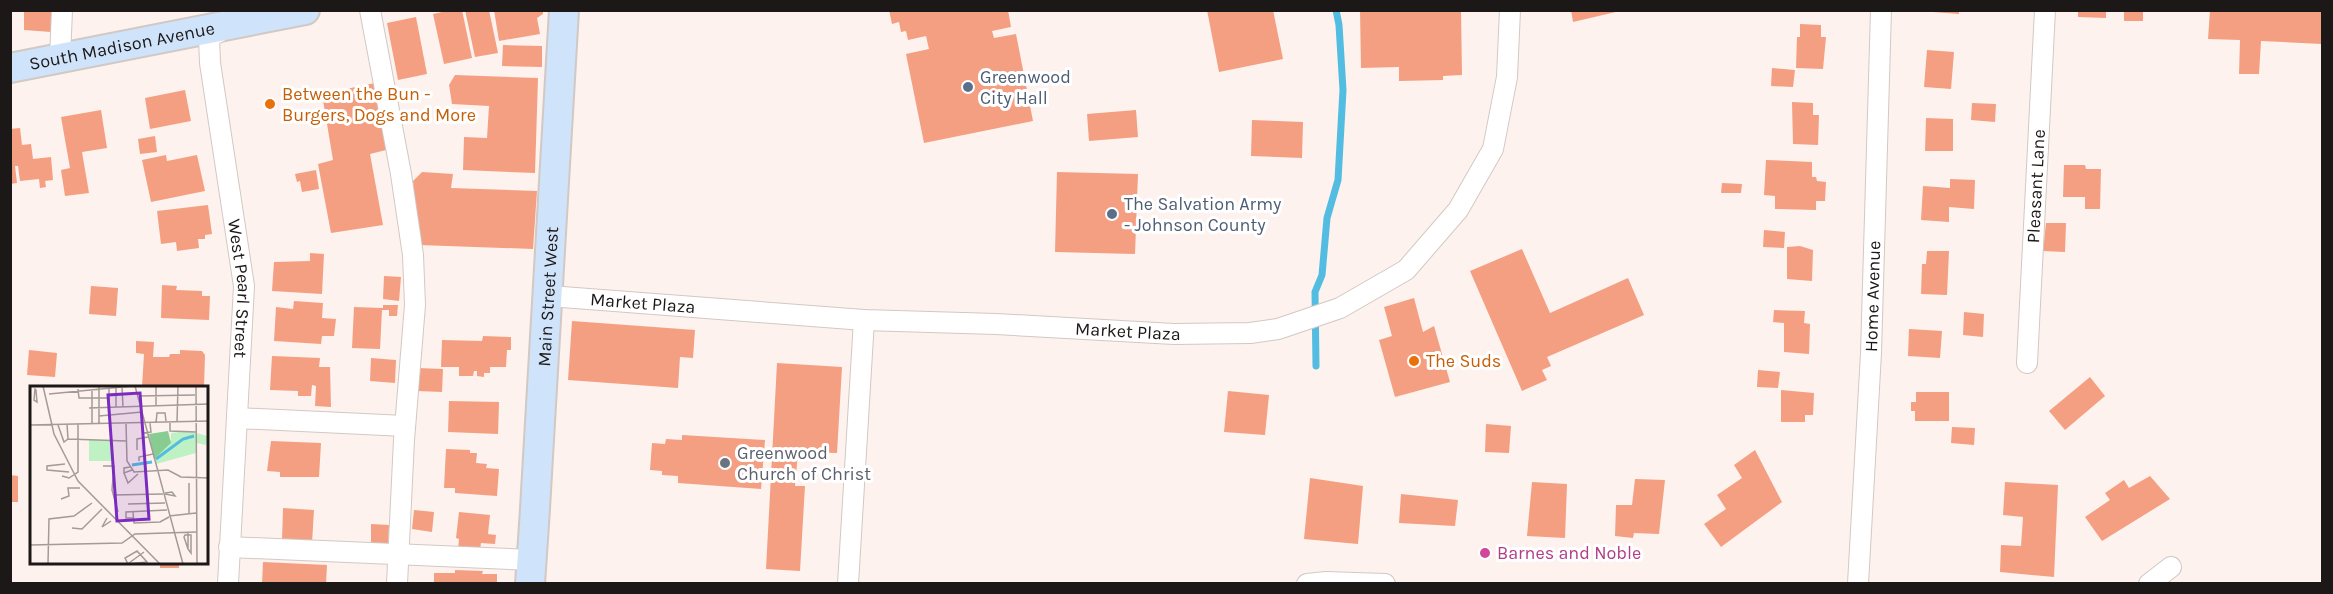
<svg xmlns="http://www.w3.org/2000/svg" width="2333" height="594" font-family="Karla,sans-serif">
<rect width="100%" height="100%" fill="#fdf2ee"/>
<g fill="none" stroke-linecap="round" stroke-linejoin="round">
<!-- stream -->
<polyline stroke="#53bce1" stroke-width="7" points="1316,366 1315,292 1322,275 1327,218 1338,180 1343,90 1339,25 1336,10"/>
</g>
<!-- building -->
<g fill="#f49f81">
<polygon points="24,10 51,10 51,32 24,30"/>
<polygon points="451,10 462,10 472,58 444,64 433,14"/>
<polygon points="465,10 489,10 498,53 475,57"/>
<polygon points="494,10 543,10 543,14 537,18 540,34 499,41"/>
<polygon points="889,10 1008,10 1011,27 992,31 994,38 1016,34 1033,121 924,143 906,54 929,49 926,36 908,40 906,31 901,32 899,22 892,24"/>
<polygon points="1207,10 1273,10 1283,59 1219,72"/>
<polygon points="1360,10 1461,10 1462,75 1443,76 1443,80 1399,81 1399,67 1361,68"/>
<polygon points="1571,10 1620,10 1620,11 1573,22"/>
<polygon points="1933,10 1959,10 1959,14 1933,12"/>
<polygon points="2078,10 2106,10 2106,18 2078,17"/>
<rect x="2124" y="10" width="19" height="11"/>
<polygon points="2210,10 2322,10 2322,44 2261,41 2259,74 2239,74 2240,40 2208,39"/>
<polygon points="416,17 427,74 398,80 387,23"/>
<polygon points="1800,24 1821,25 1821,37 1826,37 1823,69 1796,68 1797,37 1800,37"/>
<polygon points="503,45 542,46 542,67 502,66"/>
<polygon points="1927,50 1954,52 1951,89 1924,87"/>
<polygon points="1772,68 1795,70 1793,87 1771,86"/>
<polygon points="455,75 538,78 535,173 463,170 464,137 487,138 489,106 452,104 449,85"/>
<polygon points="375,83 386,150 370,154 383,225 331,233 318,164 333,160 322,94"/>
<polygon points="185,90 191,121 150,129 145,98"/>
<polygon points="1792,102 1813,103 1813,115 1819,115 1818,145 1793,144"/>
<polygon points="1972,103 1996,104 1995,122 1971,120"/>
<polygon points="101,110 107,148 82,152 89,193 65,196 61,170 70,168 61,117"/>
<polygon points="1136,110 1138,137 1089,141 1087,114"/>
<polygon points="1926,118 1953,119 1953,151 1925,151"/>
<polygon points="1252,120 1303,122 1302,158 1251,156"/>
<polygon points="20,128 22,145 31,144 33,159 51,157 53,180 45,181 46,187 40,188 39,179 20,181 18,166 15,166 17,183 10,184 10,129"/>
<polygon points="155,136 157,152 140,154 138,139"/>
<polygon points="166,155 167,161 197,155 205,191 151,202 142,160"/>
<polygon points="1766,160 1812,162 1812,177 1816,177 1817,181 1826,182 1825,201 1816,201 1816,210 1775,209 1775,196 1764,195"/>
<polygon points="2064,165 2085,165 2086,169 2101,169 2100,209 2085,209 2085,197 2063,197"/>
<polygon points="316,170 319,189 302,192 300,181 297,182 295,174"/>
<polygon points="422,172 453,174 451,188 537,191 533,249 419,245 413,181"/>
<polygon points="1057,172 1138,174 1135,254 1055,252"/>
<polygon points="1950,179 1975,180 1974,209 1949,207 1949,222 1921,220 1923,186 1950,188"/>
<polygon points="1722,183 1742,184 1741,193 1721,193"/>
<polygon points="208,205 212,234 205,235 205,239 198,239 199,248 177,251 176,242 161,244 157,211"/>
<polygon points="2046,223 2066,223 2065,252 2043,251"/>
<polygon points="1764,230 1785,232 1784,248 1763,247"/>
<polygon points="1800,246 1813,250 1812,281 1787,279 1787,247"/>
<polygon points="1522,249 1550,313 1628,278 1644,315 1547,357 1551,366 1542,370 1547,380 1522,391 1470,271"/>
<polygon points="1927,251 1949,251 1947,295 1921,294 1922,264 1926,264"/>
<polygon points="310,253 324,254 322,294 272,291 274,262 310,261"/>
<polygon points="384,276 401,277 399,301 383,299"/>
<polygon points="162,285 177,286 176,290 202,291 202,296 210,296 209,320 161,318"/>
<polygon points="91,286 118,288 116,316 89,314"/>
<polygon points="1414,298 1423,332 1434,326 1450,382 1395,397 1379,340 1392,336 1384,307"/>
<polygon points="294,301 323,303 322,318 336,319 334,336 322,336 321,344 274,341 276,307 293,309"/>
<polygon points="383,305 398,305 397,316 389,316 389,310 382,310 380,349 352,348 354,307 383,308"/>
<polygon points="1774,310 1805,311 1804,323 1810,324 1809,354 1784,352 1784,323 1773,322"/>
<polygon points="1964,312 1984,314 1983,337 1963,335"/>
<polygon points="572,321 695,330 693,358 680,357 678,388 568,380"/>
<polygon points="1909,329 1942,331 1940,358 1908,356"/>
<polygon points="483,336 511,337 511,350 507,350 506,367 490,367 490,373 484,373 484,377 477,376 477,371 474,371 473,376 459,376 459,367 441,367 442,340 482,341"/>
<polygon points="136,341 154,342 153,357 169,357 170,354 180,354 180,350 202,351 205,355 204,387 142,387 144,354 136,353"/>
<polygon points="29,350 57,353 55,377 27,375"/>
<polygon points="272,356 320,358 319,367 330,367 331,407 315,406 316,386 312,385 311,396 298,396 298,391 270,390"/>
<polygon points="371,358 396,360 395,383 370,381"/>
<polygon points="777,363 842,367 837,453 798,452 795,486 805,486 800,571 766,569"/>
<polygon points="418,368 443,369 442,392 417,391"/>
<polygon points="1758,370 1780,372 1778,388 1757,387"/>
<polygon points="2090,377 2105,396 2065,430 2049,411"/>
<polygon points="1781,390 1814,393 1813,415 1805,415 1805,422 1781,422"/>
<polygon points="1228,391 1269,395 1265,435 1224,432"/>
<polygon points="1916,392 1949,392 1949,421 1915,421 1915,411 1911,411 1911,402 1916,402"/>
<polygon points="449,401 499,402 498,434 448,432"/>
<polygon points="1486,424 1511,426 1509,453 1485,452"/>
<polygon points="1952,427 1975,428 1974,445 1951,443"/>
<polygon points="682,435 765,440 761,489 678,483 678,476 662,475 662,471 650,470 652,443 665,444 666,439 682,440"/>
<polygon points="271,441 321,443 319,477 280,477 280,472 267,471"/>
<polygon points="446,449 470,450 470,453 477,453 476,463 487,464 486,468 499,469 497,496 455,493 455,488 444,488"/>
<polygon points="1755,450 1782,502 1721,547 1704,524 1726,509 1717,495 1742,478 1734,465"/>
<polygon points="10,475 18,476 18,502 10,502"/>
<polygon points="2150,476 2170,499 2102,541 2085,517 2110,500 2105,493 2124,480 2129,488"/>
<polygon points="1310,478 1363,486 1358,544 1304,539"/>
<polygon points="1635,479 1665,480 1659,534 1634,533 1633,538 1615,536 1616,505 1632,505"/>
<polygon points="1532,482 1567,484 1565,538 1527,536"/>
<polygon points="2005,482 2058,485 2054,577 2000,572 2001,545 2021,546 2023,517 2003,515"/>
<polygon points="1401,494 1458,500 1455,526 1399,523"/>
<polygon points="283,508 314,510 312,543 282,541"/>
<polygon points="414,510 434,512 432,532 412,529"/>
<polygon points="459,512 490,515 488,534 496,535 495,544 481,543 479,556 458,549 459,539 456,538"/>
<polygon points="371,524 389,525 388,550 371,549"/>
<rect x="160" y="562" width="19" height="6"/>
<polygon points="263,562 327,565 326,584 262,584"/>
<polygon points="455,570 483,571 482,574 497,574 497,584 434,584 434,573 455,573"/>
</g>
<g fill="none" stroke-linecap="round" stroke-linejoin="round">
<!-- street casing -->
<g stroke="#d2c8c4" stroke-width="22">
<g id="street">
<polyline points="370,10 401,174 413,255 415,305 404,440 397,584"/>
<path id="s1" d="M227,28l-18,9 1,26 34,223 -16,298"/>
<polyline points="60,58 62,10"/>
<path id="s2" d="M549,296l315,24 132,4 178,10 76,-1 28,-4 62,-21 66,-38 52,-60 35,-61 14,-72 3,-67"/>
<path id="s3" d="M2027,363l18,-353"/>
<polyline points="237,418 405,426"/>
<polyline points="229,547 532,560"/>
<polyline points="848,584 864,320"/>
<polyline points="1307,584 1326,582 1385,584"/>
<path id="s4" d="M1858,584l13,-231 10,-343"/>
<polyline points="2149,584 2171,567"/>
</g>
</g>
<!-- secondary casing -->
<g stroke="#d2c8c4" stroke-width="32">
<g id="secondary">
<path id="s5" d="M10,68l295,-58"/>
<path id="s6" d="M530,584c13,-191 24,-382 34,-574"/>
</g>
</g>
<!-- street -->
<use href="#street" stroke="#fff" stroke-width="20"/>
<!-- secondary -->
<use href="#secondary" stroke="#cfe3fb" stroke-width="28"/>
</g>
<!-- markers -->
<g fill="#5c6f8a" stroke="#fff" stroke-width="2">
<circle cx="968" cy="87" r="6"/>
<circle cx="1112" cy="214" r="6"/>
</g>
<g fill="#e8710a" stroke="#fff" stroke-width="2">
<circle cx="270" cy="104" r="6"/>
<circle cx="1414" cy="361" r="6"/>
</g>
<circle fill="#6b7280" stroke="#fff" stroke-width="2" cx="725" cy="463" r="6"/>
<circle fill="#d1479c" stroke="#fff" stroke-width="2" cx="1485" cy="553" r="6"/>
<g text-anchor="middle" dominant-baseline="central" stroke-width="6" stroke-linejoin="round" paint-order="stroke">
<!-- street labels -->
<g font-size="18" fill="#1c1817" stroke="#fff">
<text stroke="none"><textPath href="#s5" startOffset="114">South Madison Avenue</textPath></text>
<text stroke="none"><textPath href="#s3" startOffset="177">Pleasant Lane</textPath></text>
<text stroke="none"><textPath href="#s1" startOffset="274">West Pearl Street</textPath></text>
<text stroke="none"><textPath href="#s6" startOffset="288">Main Street West</textPath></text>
<text stroke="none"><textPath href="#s4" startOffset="288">Home Avenue</textPath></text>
<text stroke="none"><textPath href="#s2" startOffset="94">Market Plaza</textPath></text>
<text stroke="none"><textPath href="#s2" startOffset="580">Market Plaza</textPath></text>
</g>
<!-- service labels -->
<g font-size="18" fill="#4e5e75" stroke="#fff" text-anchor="start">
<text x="980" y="77">Greenwood<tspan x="980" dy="21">City Hall</tspan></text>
<text x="1124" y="204">The Salvation Army<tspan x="1124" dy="21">- Johnson County</tspan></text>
</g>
<!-- food labels -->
<g font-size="18" fill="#c56008" stroke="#fff" text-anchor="start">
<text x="282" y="94">Between the Bun -<tspan x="282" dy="21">Burgers, Dogs and More</tspan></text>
<text x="1426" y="361">The Suds</text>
</g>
<!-- worship labels -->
<g font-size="18" fill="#5b616d" stroke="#fff" text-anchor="start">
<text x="737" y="453">Greenwood<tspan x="737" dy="21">Church of Christ</tspan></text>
</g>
<!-- hotel labels -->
<g font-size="18" fill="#b23c85" stroke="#fff" text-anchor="start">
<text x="1497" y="553">Barnes and Noble</text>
</g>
</g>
<!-- overview -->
<g transform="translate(30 386)">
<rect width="178" height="178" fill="#fdf2ee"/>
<path d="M159,45l18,5 -1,9 -9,-2 -1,10 -40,11 -2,-10 17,-14v-7zM59,53l23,2v20h-23z" fill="#bef1c4"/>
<path d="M138,45l3,12 -17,16 -5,-25z" fill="#87cd92"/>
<path fill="none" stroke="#53bce1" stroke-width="3" d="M126,73l27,-20 11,-3M102,79l20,-3"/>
<path fill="none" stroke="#a39b98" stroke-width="1.5" d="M13,0l11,48 24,47 82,83M69,0v37M105,0l48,178M126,0v19M166,0l1,178M92,1l1,20M79,2v19M86,2v19M5,3l1,1 1,12 -3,-2zM48,3l1,9h30M62,4v34M19,8l83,-8M109,10l56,-1M59,22l120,-4M69,30l43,-4M140,36v9l26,1M147,36l1,-36M96,37l1,38 7,11 34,-2 13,7 28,1M126,37l1,-10h8l1,8M0,39l179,-4M28,39l6,17 4,-3 -1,-15M113,44v3l8,-1 -1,-9M38,53l58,2M107,64v-11l11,-2M109,75v-4l14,-3M35,78l-18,2v4l22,2M73,80h11l-2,24 6,22M100,81l-6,1v5l8,-3M94,87l4,10 10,-9M32,90l7,2 9,-6v-48M159,97v30M135,107l7,-1 3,4 -10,-2M83,109l50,-1M31,113l8,-3 -1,-8h12M98,118l37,-1M103,126l1,11 26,-1 9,-5M139,130l27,-3M77,132l-5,9 9,-6M103,132h-7v-6l41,-2M42,142l10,1 20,-20M0,159l92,-2 13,-9 61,-2M158,163l-4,-12 1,-2h6v18l-3,-4v-16M99,177l15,-11M18,178l1,-45 25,-3 18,-13M98,178l-3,-6 12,-7 10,11 -19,2"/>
<path fill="#7b2cbf" fill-opacity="0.15" stroke="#7b2cbf" stroke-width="3" d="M110,7l9,126 -32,2 -9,-126z"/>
<rect width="178" height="178" fill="none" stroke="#1c1817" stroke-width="3"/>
</g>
<!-- border -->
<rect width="2333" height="594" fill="none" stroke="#1c1817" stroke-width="24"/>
</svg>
